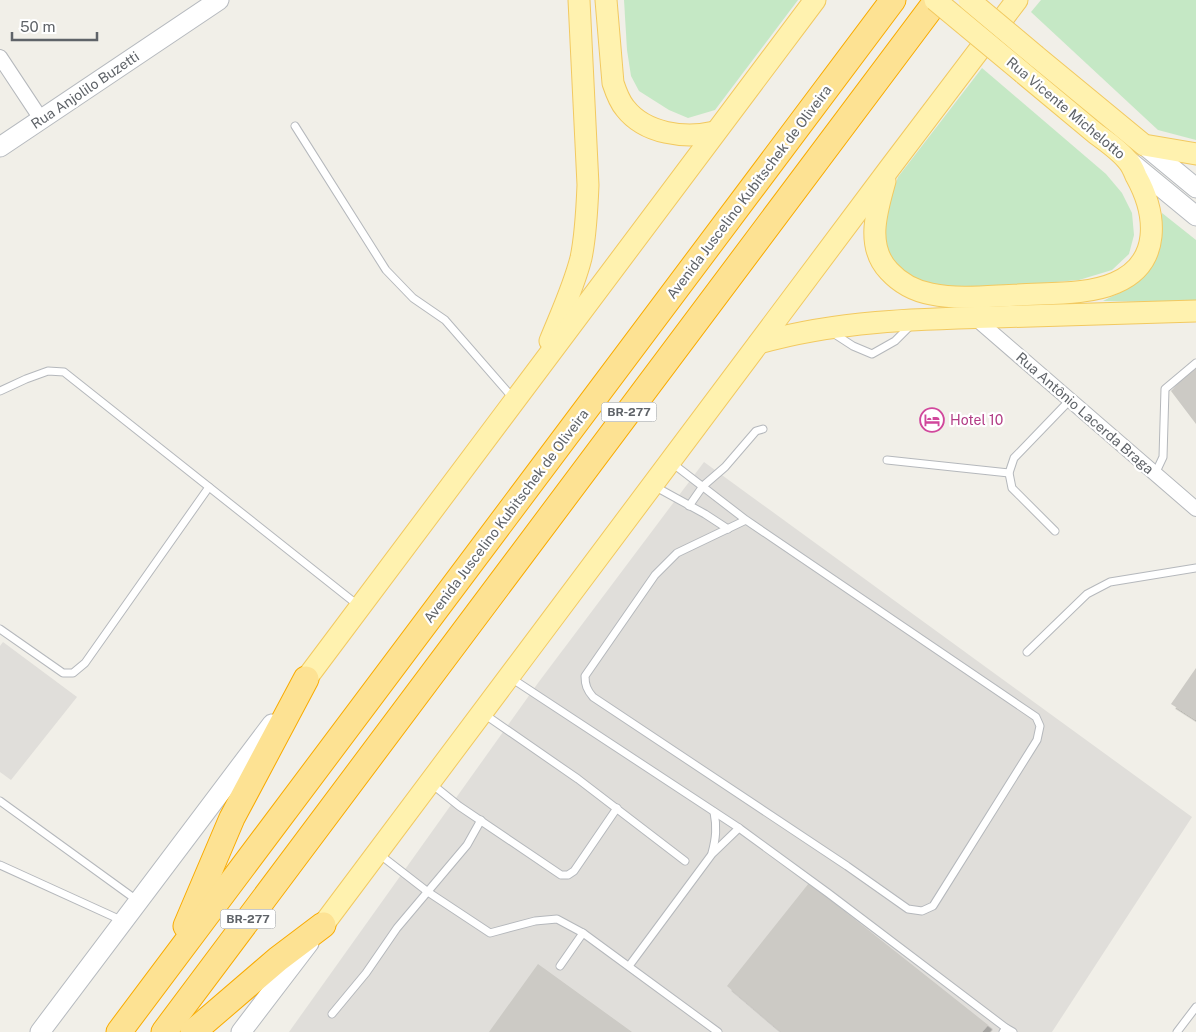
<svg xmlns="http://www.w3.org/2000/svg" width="1196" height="1032" font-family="'Public Sans',sans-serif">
<defs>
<filter id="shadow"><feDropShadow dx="4.5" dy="4.5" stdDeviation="0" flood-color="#0004"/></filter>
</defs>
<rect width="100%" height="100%" fill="#f1efe8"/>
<!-- industrial -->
<g fill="#e0deda">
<polygon points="704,462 1192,817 1052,1032 289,1032 538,683"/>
<polygon points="3,642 77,697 11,780 0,772 0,646"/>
</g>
<!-- green -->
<g fill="#c5e8c5">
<polygon points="624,0 798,0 715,110 688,118 669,110 639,91 631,76 627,50"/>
<polygon points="1041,0 1196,0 1196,140 1158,130 1031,12"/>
<polygon points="982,68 1106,174 1122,193 1132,213 1134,235 1129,254 1112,270 1079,280 965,290 934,288 912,278 897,266 887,249 884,227 889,202 898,177"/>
<path d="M1162,213l34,27v63l-93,-2c26,-13 48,-22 57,-53 3,-11 1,-24 2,-35z"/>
</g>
<!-- building -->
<g fill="#cccac5" filter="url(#shadow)">
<polygon points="1196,363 1196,424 1171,391"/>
<polygon points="1196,668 1196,720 1171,704"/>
<polygon points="809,883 988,1025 982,1032 781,1032 727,986"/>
<polygon points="538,964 632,1032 489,1032"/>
</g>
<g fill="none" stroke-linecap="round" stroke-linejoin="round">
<!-- service casing -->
<g stroke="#b5b8bc" stroke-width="9">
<g id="service">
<polyline points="295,126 386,270 413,298 445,320 513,398"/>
<polyline points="833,333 853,346 872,354 895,341 911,325"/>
<polyline points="0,391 26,379 48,371 64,372 359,606"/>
<polyline points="887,460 1009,473"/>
<path d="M672,463l74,57 290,197 4,9 -3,14 -104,166 -11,5 -14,-2 -61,-43 -254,-169c-6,-7 -8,-12 -8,-21l70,-101 22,-22 69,-33"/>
<polyline points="1155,474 1163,457 1165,389 1196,363"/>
<polyline points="654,486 705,514 728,529"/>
<polyline points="689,506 703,486 725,467 756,431 763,429"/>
<polyline points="1055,531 1012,488 1009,473 1014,458 1070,400"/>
<polyline points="0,629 63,673 73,673 85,663 209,487"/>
<polyline points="1027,652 1087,594 1110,582 1196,568"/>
<polyline points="511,678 739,828 828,893 1006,1028 1003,1032"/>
<polyline points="484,714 578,779 685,861"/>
<polyline points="433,785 459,806 561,875 568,875 574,871 617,808"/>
<polyline points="0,801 138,901"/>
<path d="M712,853c4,-15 5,-26 2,-41"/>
<polyline points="379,854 428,892 490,933 535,921 557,919 583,933 718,1032"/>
<polyline points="0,865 123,921"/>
<polyline points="560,966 583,933"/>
<polyline points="629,966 712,854 739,828"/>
<polyline points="332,1014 366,973 397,928 467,845 481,820"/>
<polyline points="1006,1028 1013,1032"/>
<polyline points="1177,1032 1196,1007"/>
</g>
</g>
<!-- minor casing -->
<g stroke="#b5b8bc" stroke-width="16">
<g id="minor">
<polyline points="0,57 41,119"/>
<polyline points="974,317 1196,509"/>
</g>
</g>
<!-- secondary casing -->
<g stroke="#b6babf" stroke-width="21">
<g id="secondary">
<polyline points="1144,145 1196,188"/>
<polyline points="0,147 219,0"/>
<polyline points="1128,160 1196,216"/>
<polyline points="40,1032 272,724"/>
<polyline points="241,1032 309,943"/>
</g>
</g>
<!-- primary casing -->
<g stroke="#f2c960" stroke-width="23">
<g id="primary">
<path d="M606,0l7,83c3,9 6,18 12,25 20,26 60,31 90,24"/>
<polyline points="1036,56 1144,145 1196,154"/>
<path d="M885,181c-8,29 -20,65 4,90 11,12 26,20 42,23 29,6 58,2 87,1 30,-2 70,0 97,-12 47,-20 42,-69 21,-107 -2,-5 -5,-12 -9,-16 -8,-10 -21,-19 -32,-27 -24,-20 -48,-40 -72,-60"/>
<path d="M550,341c11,-27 24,-55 31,-83 5,-24 6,-49 7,-73l-9,-185"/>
<path d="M759,343c77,-22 157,-24 236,-26 67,-2 134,-4 201,-6"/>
<polyline points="306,679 815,0"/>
<polyline points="323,925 889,169 1017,0"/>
</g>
</g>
<!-- motorway casing -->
<g stroke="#f9ab00" stroke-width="27">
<g id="motorway">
<polyline points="186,926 232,818 306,679"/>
<polyline points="119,1032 893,0"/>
<polyline points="164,1032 937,0"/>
<polyline points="193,1032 278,959 323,925"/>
</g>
</g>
<!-- service -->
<use href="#service" stroke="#fff" stroke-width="7"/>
<!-- minor -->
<use href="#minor" stroke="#fff" stroke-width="14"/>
<!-- secondary -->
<use href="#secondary" stroke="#fff" stroke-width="19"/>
<!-- primary -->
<use href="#primary" stroke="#fff2af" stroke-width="21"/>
<!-- motorway -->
<use href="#motorway" stroke="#fde293" stroke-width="25"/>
<!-- primary-bridge casing -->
<g stroke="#f2c960" stroke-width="23" stroke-linecap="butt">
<g id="primary-bridge">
<polyline points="935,0 1023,73"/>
<polyline points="969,0 1036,56"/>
</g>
</g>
<!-- primary-bridge -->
<use href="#primary-bridge" stroke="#fff2af" stroke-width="21"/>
</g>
<!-- icons -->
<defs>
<g id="hotel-ring" transform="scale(1.25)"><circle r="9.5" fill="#fff" stroke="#d1479c" stroke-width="1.5"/><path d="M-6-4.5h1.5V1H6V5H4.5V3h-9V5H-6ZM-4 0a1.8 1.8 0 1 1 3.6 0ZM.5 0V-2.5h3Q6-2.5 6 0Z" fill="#d1479c"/></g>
</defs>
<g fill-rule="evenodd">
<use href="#hotel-ring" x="932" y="420"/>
</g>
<g text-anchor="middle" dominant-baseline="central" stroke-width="4.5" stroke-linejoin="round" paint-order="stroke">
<!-- shield labels -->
<g fill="#fff" stroke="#8f9295" stroke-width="1">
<rect x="601.5" y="402.5" width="55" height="19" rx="4"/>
<rect x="220.5" y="909.5" width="55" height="19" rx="4"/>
</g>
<g font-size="12" font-weight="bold" fill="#5f6368">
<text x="629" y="412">BR-277</text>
<text x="248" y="919">BR-277</text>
</g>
<!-- street labels -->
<g font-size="14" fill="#5f6368" stroke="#fff">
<text transform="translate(85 90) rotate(-34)">Rua Anjolilo Buzetti</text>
<text transform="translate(1066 108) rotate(40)">Rua Vicente Michelotto</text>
<text transform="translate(749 192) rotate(-53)">Avenida Juscelino Kubitschek de Oliveira</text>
<text transform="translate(1085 413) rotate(41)">Rua Antônio Lacerda Braga</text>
<text transform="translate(506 516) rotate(-53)">Avenida Juscelino Kubitschek de Oliveira</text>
</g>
<!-- hotel labels -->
<g font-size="14" fill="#b23c85" stroke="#fff" text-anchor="start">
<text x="950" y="420">Hotel 10</text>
</g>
</g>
<!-- scale -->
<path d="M12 32v8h85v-8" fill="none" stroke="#5f6368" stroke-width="2.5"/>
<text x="20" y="32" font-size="15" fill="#5f6368" stroke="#ffffff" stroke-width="4" paint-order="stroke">50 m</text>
</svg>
